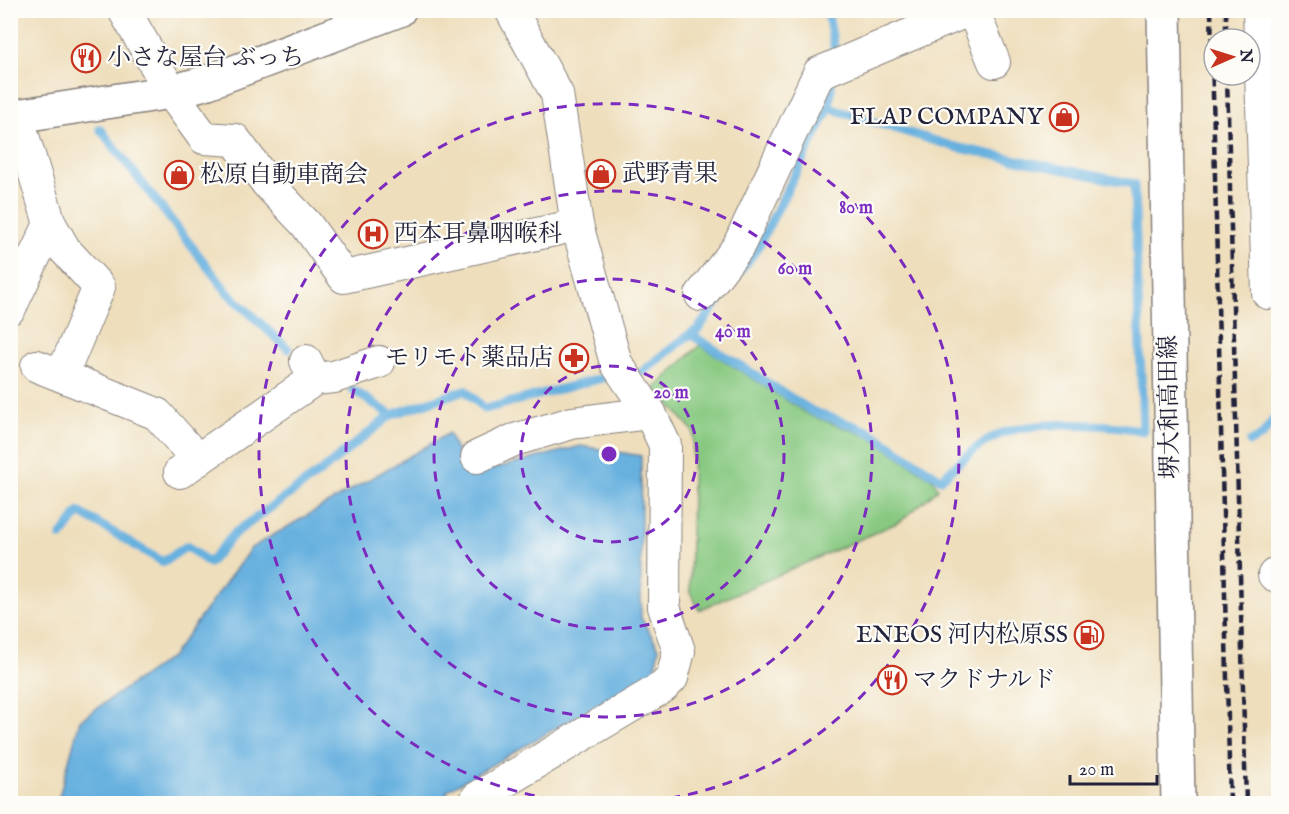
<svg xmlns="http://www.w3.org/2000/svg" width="1289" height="814" font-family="'IM FELL English','Noto Serif JP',serif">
<rect width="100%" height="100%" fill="#fdfcf7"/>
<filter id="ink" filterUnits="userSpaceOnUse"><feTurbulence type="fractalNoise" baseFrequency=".0167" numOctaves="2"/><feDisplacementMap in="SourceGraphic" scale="12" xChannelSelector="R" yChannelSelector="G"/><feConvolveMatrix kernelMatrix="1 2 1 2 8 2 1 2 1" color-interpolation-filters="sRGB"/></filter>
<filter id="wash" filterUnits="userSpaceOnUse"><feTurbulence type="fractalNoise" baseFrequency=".008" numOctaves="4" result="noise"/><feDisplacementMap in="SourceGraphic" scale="24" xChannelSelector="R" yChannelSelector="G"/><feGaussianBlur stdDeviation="1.35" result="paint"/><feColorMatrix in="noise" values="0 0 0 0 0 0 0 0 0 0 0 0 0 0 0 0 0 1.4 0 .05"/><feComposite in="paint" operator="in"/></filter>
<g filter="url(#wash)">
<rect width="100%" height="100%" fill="#eedebc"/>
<!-- green -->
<polygon fill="#88c981" stroke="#55765e" stroke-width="1.5" points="700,345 810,415 868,436 933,479 938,489 901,521 699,610 690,592 693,431 655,388"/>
<!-- water -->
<polygon fill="#67b1df" stroke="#446a8d" stroke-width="1.5" points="449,433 466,476 581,446 641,456 641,618 659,648 654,672 446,791 452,803 57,804 80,720 172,656 251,548"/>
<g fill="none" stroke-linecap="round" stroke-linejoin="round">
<!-- stream -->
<g stroke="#67b1df" stroke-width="9">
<polyline points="827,10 835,51 834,61"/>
<polyline points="100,129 228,293 288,349"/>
<polyline points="690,334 698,329 758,247 829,108 832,75"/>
<path d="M642,372l48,-38 122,77 56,20 73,48c17,-15 34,-33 55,-43 31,-16 112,-13 147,-5l-9,-247 -179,-37 -126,-39"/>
<polyline points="353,390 391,415 465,390 485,409 610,376"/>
<polyline points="1250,442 1262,436 1278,413"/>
<polyline points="61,536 79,512 163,562 187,546 209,563 235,533 319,473 391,415"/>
</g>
</g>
</g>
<g filter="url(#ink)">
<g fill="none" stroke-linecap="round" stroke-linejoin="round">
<!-- minor casing -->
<g stroke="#88807c" stroke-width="34">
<g id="minor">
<polyline points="124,10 171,92 204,138 235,140 267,183 306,224 344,277 577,225"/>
<polyline points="973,10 994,62"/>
<polyline points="1259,10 1268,293"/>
<polyline points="50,224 65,250 99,287 62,375"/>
<polyline points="701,295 738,247 819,73 969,10"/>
<polyline points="10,308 50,224 17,116"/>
<polyline points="306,361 315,379 334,377 379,362"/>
<polyline points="37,366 157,414 198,460"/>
<polyline points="477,457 514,440 572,423 650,413"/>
<polyline points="180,472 315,379"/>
<polyline points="1274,575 1278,575"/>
<polyline points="479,804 477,798 663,687 672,678 679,651 664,607 665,445 650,413 616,363 577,225 557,94 511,10"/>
</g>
</g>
<!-- tertiary casing -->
<g stroke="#88807c" stroke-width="36">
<polyline id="tertiary" points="10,117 171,92 208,82 399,10"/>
</g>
<!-- primary casing -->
<g stroke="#88807c" stroke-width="36">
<polyline id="primary" points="1164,10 1178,804"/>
</g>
<!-- minor -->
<use href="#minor" stroke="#fff" stroke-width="32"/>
<!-- tertiary -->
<use href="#tertiary" stroke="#fff" stroke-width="33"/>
<!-- primary -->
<use href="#primary" stroke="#fff" stroke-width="33"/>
<!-- rail -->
<g stroke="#22223b" stroke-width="4.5" stroke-dasharray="9 4.5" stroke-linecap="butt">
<polyline points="1211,10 1230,804"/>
<polyline points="1226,10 1226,39"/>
<polyline points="1227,75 1246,804"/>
</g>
</g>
</g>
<!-- distance rings -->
<g fill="none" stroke="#7b2cbf" stroke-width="3" stroke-dasharray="10 8">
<circle cx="609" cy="454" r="88"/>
<circle cx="609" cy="454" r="175"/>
<circle cx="609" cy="454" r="263"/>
<path d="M588 803A350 350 0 1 1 630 803"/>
</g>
<!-- icons -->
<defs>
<g id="restaurant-ring" transform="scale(1.5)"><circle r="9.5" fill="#fdfcf7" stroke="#c8321e" stroke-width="1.5"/><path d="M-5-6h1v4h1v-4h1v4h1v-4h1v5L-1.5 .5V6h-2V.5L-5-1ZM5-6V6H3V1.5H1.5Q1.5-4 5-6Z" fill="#c8321e"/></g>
<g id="shop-ring" transform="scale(1.5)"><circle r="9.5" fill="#fdfcf7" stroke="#c8321e" stroke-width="1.5"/><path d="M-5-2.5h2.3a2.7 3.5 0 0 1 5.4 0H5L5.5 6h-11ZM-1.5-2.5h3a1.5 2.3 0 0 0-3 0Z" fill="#c8321e"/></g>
<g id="hospital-ring" transform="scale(1.5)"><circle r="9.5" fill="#fdfcf7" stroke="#c8321e" stroke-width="1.5"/><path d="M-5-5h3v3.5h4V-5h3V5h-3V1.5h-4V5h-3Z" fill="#c8321e"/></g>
<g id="pharmacy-ring" transform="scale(1.5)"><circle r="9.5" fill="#fdfcf7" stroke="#c8321e" stroke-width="1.5"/><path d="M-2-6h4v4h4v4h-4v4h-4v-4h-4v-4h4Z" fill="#c8321e"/></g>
<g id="fuel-ring" transform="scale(1.5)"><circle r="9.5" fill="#fdfcf7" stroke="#c8321e" stroke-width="1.5"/><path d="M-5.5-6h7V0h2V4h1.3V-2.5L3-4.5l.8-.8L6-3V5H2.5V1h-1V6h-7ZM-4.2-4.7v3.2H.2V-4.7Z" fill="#c8321e"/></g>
</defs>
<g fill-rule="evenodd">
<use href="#restaurant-ring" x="86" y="58"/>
<use href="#shop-ring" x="1064" y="117"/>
<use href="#shop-ring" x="601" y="174"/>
<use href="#shop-ring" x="179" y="175"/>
<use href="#hospital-ring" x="373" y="234"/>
<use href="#pharmacy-ring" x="574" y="358"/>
<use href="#fuel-ring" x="1089" y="635"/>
<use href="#restaurant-ring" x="892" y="680"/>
</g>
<g text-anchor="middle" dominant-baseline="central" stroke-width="4.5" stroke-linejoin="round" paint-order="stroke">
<!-- poi labels -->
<g font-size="24" fill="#22223b" stroke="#fdfcf7" text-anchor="start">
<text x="107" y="58">小さな屋台 ぶっち</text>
<text x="1043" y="117" text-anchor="end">FLAP COMPANY</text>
<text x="622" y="174">武野青果</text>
<text x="200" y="175">松原自動車商会</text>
<text x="394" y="234">西本耳鼻咽喉科</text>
<text x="553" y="358" text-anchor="end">モリモト薬品店</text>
<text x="1068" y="635" text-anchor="end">ENEOS 河内松原SS</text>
<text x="913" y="680">マクドナルド</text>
</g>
<!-- street labels -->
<g font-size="24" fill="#22223b" stroke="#fdfcf7">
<text transform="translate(1170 407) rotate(-91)">堺大和高田線</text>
</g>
</g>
<circle cx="609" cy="454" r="9" fill="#7b2cbf" stroke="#fdfcf7" stroke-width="3"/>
<g font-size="18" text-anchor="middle" font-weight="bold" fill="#7b2cbf" stroke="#fdfcf7" stroke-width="4.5" stroke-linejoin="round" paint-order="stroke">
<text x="856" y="213">80 m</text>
<text x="795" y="274">60 m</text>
<text x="733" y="337">40 m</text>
<text x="671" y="398">20 m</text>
</g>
<!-- margin -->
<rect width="1289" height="814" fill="none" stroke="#fdfcf7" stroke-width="36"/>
<!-- north arrow -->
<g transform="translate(1232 57) rotate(87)"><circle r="28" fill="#fdfcf7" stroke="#a5a5ac" stroke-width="1.5"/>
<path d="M0-4.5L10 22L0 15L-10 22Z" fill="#c8321e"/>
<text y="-9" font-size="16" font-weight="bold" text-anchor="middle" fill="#22223b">N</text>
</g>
<!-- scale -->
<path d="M1070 775v9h87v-9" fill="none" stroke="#22223b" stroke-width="3"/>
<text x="1079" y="775" font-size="18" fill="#22223b" stroke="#fdfcf7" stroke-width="4.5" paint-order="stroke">20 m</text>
</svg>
